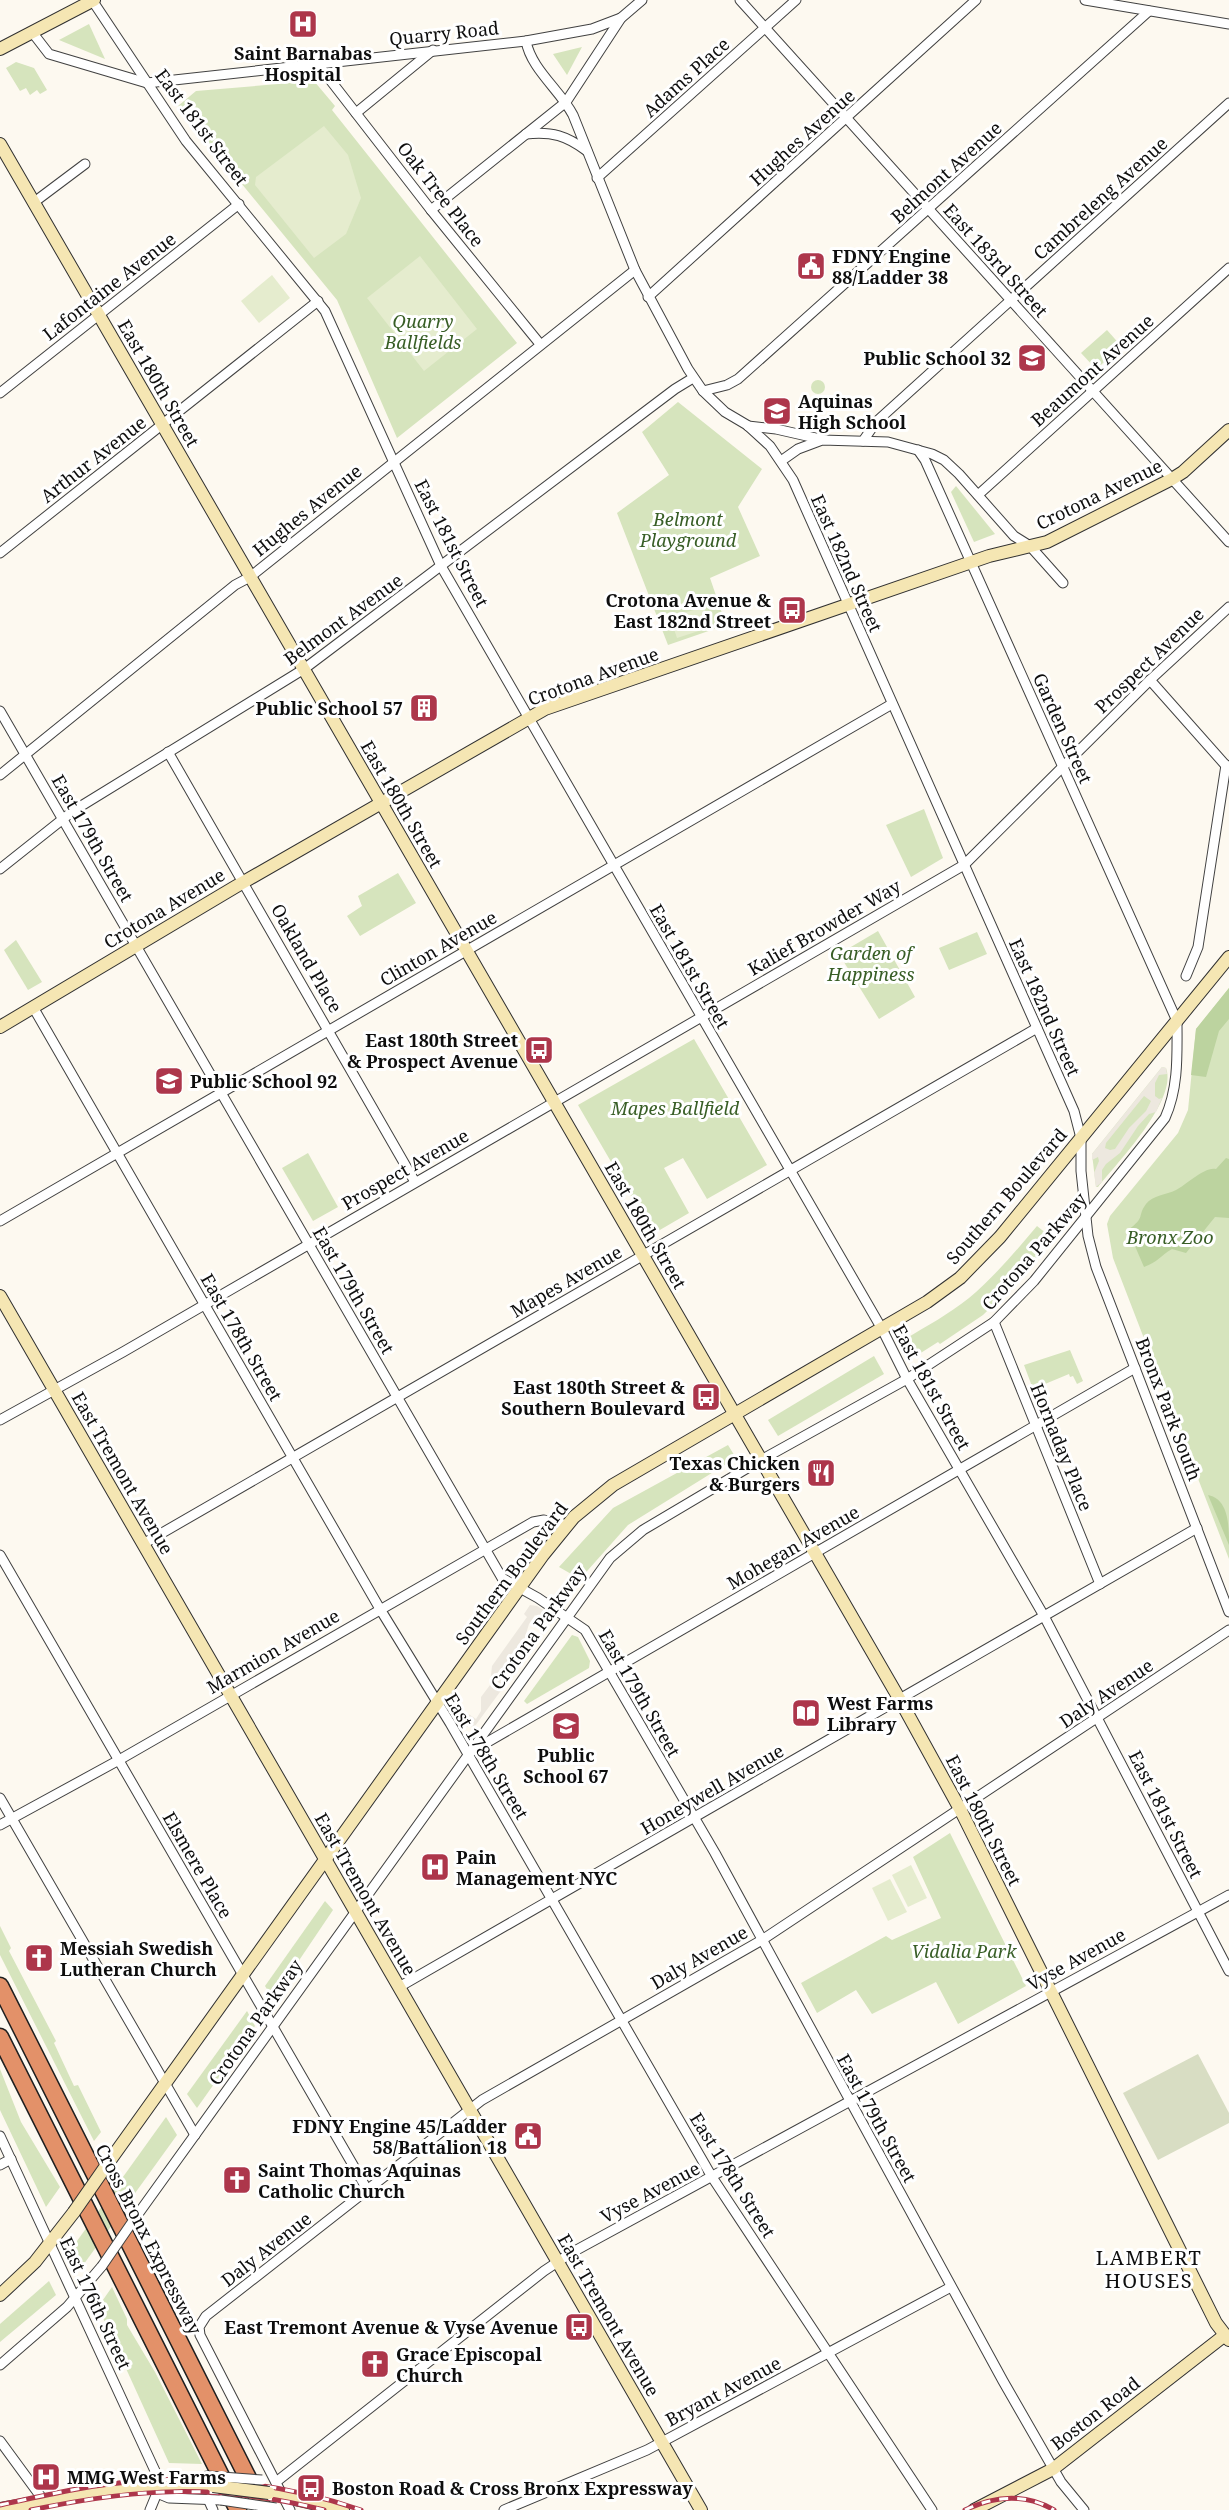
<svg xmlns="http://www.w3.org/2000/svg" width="1229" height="2510" font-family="'Noto Serif',serif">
<rect width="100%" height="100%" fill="#fdf9f0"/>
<!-- green -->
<g fill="#d6e4bd">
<polygon points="89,24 105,59 59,40"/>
<polygon points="582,47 567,75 553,54"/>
<polygon points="16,62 34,68 47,90 40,94 37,90 30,95 26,88 20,91 6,68"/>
<polygon points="314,81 335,106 332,110 517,343 397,438 337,300 178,106 196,91"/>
<polygon points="1107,330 1122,347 1096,369 1081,353"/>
<circle cx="818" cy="387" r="7"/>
<polygon points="678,402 762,469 738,507 760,556 710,578 726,625 668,645 617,513 669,475 642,432"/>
<polygon points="956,486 995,534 974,542 951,492"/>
<polygon points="924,809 943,858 911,877 886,825"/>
<polygon points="398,873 416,903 360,936 347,916 362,906 358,896"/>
<polygon points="878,931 915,997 879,1019 839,954"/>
<polygon points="977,932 987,954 949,970 939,948"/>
<polygon points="16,940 42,982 28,990 4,950"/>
<polygon points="1229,988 1229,1559 1113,1258 1107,1224 1110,1216 1178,1133 1188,1110 1196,1029"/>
<polygon points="694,1039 767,1165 707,1199 683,1158 664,1168 689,1213 653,1234 578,1105"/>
<path d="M1162,1067l4,1c12,32 -48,94 -68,119h-2l-4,-33z"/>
<polygon points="308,1153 338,1207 313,1221 282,1168"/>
<path d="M1037,1226l15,12 -31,40 -38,37 -43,29 -2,-2 -22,14 -11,-17c22,-13 44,-25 64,-41 25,-21 47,-47 68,-72z"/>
<polygon points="1070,1350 1083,1381 1077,1384 1073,1376 1070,1377 1069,1374 1033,1389 1024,1365"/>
<polygon points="874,1356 884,1374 778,1436 768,1420"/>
<polygon points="728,1445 736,1458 628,1525 580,1579 559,1567 613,1508"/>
<polygon points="572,1635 578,1637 590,1661 589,1668 527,1704 524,1701"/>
<polygon points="950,1833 1026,1986 958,2024 936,1982 872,2014 856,1990 817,2013 801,1983 886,1936 892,1940 941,1918 913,1857"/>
<polygon points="325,1901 333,1910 273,1999 265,1986"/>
<polygon points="0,1926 11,1948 9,1951 56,2041 54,2043 74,2086 78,2085 101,2132 94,2141 0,1955"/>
<polygon points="247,2011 255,2026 197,2108 187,2094"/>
<polygon points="0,2069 21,2122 60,2187 46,2207 0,2110"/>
<polygon points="166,2117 177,2135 81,2268 72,2248"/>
<polygon points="49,2281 56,2295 0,2342 0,2324"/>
<polygon points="112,2287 127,2319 127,2325 155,2372 202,2464 169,2463 98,2307"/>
</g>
<!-- forest -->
<g fill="#bcd39f">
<polygon points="1229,988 1229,1019 1219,1031 1206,1077 1191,1075 1196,1029"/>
<path d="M1226,1158l3,1v59l-14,-1 -29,36 -14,-4c-12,7 -14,13 -28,18l-16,-37c18,-13 9,-14 18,-26 7,-9 20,-9 30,-14 10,-5 29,-24 40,-21z"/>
<path d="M1208,1495c21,4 21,32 21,50z"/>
</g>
<!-- cemetery -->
<polygon fill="#d8ddc3" points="1198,2054 1229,2113 1229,2123 1158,2160 1123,2093"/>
<!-- pitch -->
<g fill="#e5ecce">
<polygon points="324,126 348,155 361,198 346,234 314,258 255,185 256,177"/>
<polygon points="420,256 477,329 424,371 367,298"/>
<polygon points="272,275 290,298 259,323 241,301"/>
<polygon points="704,607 711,627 677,638 670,617"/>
<polygon points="911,1865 927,1898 908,1907 892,1875"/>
<polygon points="890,1879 907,1912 888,1921 872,1888"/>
</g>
<!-- plaza -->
<g fill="#ede8df" fill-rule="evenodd">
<path d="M1162,1067l4,1 1,6 -8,1 -4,8v13l4,3 3,-1 -6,14 -7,2 -11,12 -18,27 -14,11 -4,6v12l-6,5 -2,-14 5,-12 -1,-4 -6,3v-6zM1144,1096l7,5 -5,10 -17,17 -14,21 -5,1 -5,-2 1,-5z"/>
<path d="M530,1605l7,1 11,7 3,3 -2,9 -74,101 -8,1 -5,-2 -7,-13 3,-5 18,12 5,-8v-14l9,-12 2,-19 35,-49 -3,-3zM535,1615l11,10 -16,21 -4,-3 -1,-6 4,-13z"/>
</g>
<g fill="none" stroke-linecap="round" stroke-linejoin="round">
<!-- street casing -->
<g stroke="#414141" stroke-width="11">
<g id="street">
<polyline points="92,0 186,141 325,311 441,566 882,1329 907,1379 1044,1616 1229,1971"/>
<polyline points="740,0 1229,542"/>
<polyline points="1085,0 1229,24"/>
<polyline points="32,32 49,54 147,83 526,41 592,29 621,18"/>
<path d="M526,41c5,28 34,49 47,74l62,155 53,99 15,22 22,21 22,13 23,21 23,34 281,631 7,27v33l7,65 8,31 133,345"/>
<polyline points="317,63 431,210 540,344"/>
<polyline points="356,113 433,50"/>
<path d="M526,134c26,-3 41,2 61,17"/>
<polyline points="597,178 796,0"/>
<polyline points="33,203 85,164"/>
<polyline points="431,210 566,102 621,18 642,0"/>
<polyline points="648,297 976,0"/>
<polyline points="703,391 727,385 738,379 1149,11"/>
<polyline points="0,393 239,204"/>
<polyline points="748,426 776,429 820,439"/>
<polyline points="863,441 876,422 1229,103"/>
<polyline points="781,461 798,449 822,440 888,442 932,454 944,460 959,474 1014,536 1030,546 1063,583"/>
<polyline points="978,495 1229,268"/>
<polyline points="0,553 318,301"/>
<polyline points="1150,680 1228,768"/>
<polyline points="0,711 502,1578 538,1598 585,1630 715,1853 1003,2381 1061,2482 1084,2510"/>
<polyline points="168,752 415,1182"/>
<polyline points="0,775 235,585 250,577 635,270"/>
<polyline points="0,869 73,811 304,669 675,389 693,378"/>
<polyline points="1186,976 1198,947 1226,765"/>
<polyline points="33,1007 380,1609 450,1723 712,2177 932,2510"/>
<polyline points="0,1221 892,704"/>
<polyline points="994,1322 1100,1584"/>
<polyline points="0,1420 123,1352 964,865 1150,680 1229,607"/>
<polyline points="143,1544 1037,1028"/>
<polyline points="0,1555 368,2191"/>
<polyline points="472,1751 1135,1368"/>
<polyline points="0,1798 195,2135"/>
<polyline points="0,1825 119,1760 533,1522 544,1520 567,1525"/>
<polyline points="399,1987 1197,1528"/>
<polyline points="0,2136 156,2473 157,2493 150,2510"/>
<polyline points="0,2165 11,2159"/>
<path d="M133,2221l477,-663 33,-28 118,-70 146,-81 87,-57 40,-41 131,-163c14,-31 12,-65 12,-97l-252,-561 -7,-10"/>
<polyline points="0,2365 67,2307 102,2266"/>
<polyline points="0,2441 44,2501"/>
<polyline points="175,2481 208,2476"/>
<polyline points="276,2482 544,2271 571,2253 1229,1895"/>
<polyline points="157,2493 169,2498 221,2500"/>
<polyline points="208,2499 213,2510"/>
<polyline points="290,2510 200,2335 199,2327 206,2316 482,2100 762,1940 1229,1630"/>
<polyline points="504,2510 647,2450 951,2287"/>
</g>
</g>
<!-- secondary casing -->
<g stroke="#303030" stroke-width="14">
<g id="secondary">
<polyline points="0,49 94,0"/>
<polyline points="0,144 900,1700 960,1809 1216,2323 1229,2340"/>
<polyline points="0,1027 235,887 545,709 989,556 1047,542 1172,479 1183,472 1229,430"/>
<polyline points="0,1296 701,2510"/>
<polyline points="106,2166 543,1555 574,1517 613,1485 927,1302 960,1278 1000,1237 1229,957"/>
<polyline points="0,2295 35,2262 74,2212"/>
<polyline points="269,2493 343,2510"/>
<path d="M0,2509c71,-12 141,-28 213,-23"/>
<polyline points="974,2510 1053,2469 1225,2335"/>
</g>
</g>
<!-- highway casing -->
<g stroke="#1f1f1f" stroke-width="19">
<g id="highway">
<polyline points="0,1986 264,2510"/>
<polyline points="0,2037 238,2510"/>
</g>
</g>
<!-- street -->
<use href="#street" stroke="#fff" stroke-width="9"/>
<!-- secondary -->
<use href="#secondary" stroke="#f5e6b3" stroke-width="12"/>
<!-- highway -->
<use href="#highway" stroke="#e39169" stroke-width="16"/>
<!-- rail casing -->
<g stroke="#ad364b" stroke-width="5">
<g id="rail">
<path d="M0,2505c46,-10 93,-21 140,-24 74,-6 151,5 221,29"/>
<path d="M31,2510c107,-22 185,-27 293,0"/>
<path d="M965,2510c29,-14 60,-17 89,0"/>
</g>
</g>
<!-- rail -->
<use href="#rail" stroke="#fff" stroke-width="3" stroke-dasharray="9" stroke-linecap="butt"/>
<!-- street-bridge casing -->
<g stroke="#414141" stroke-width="11" stroke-linecap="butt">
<g id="street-bridge">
<polyline points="102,2266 133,2221"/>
<polyline points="208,2476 262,2480"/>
<polyline points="221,2500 276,2508"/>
</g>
</g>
<!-- secondary-bridge casing -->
<g stroke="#303030" stroke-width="14" stroke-linecap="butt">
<g id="secondary-bridge">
<polyline points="74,2212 106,2166"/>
<polyline points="213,2486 269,2493"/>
</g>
</g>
<!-- street-bridge -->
<use href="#street-bridge" stroke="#fff" stroke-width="9"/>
<!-- secondary-bridge -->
<use href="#secondary-bridge" stroke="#f5e6b3" stroke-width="12"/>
</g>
<!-- icons -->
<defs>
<g id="hospital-square" transform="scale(1.5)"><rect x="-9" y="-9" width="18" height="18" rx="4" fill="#ad364b" stroke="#fff"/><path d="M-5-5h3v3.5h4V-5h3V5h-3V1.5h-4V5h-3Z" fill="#fff"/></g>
<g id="civic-square" transform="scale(1.5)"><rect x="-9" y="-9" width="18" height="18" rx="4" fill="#ad364b" stroke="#fff"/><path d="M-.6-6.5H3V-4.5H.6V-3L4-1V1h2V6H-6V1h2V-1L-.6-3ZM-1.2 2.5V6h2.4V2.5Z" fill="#fff"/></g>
<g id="school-square" transform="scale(1.5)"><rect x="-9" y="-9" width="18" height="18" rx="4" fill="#ad364b" stroke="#fff"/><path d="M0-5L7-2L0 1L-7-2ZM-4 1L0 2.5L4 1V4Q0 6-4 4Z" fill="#fff"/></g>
<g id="bus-square" transform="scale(1.5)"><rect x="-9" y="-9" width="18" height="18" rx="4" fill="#ad364b" stroke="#fff"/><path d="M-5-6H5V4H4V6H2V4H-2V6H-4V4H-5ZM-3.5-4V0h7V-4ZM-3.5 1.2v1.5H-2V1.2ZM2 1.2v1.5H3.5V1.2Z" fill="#fff"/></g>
<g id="building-square" transform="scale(1.5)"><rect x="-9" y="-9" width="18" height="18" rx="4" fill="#ad364b" stroke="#fff"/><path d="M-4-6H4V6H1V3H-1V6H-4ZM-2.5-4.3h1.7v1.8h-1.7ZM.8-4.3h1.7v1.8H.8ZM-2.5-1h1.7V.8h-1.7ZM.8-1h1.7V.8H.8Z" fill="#fff"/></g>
<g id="restaurant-square" transform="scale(1.5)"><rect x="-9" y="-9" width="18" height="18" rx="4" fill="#ad364b" stroke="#fff"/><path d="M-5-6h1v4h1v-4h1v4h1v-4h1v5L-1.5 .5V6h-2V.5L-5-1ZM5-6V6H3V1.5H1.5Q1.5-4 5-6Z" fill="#fff"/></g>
<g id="library-square" transform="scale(1.5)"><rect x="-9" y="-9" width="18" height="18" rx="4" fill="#ad364b" stroke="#fff"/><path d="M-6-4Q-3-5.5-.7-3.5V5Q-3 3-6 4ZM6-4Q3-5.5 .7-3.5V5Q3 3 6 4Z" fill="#fff"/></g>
<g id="church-square" transform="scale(1.5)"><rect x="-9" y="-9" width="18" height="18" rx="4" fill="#ad364b" stroke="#fff"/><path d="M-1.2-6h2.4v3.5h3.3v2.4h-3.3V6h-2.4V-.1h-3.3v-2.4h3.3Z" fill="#fff"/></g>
</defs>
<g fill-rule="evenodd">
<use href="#hospital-square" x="303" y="24"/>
<use href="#civic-square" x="811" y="266"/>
<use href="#school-square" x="1032" y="358"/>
<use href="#school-square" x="777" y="411"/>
<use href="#bus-square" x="792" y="610"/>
<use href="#building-square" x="424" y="708"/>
<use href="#bus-square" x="539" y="1050"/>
<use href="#school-square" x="169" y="1081"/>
<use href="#bus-square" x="706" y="1397"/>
<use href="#restaurant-square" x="821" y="1473"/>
<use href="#library-square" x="806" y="1713"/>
<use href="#school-square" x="566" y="1726"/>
<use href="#hospital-square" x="435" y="1867"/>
<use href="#church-square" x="39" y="1958"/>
<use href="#civic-square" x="528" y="2136"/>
<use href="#church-square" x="237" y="2180"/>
<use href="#bus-square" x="579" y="2327"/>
<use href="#church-square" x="375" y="2364"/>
<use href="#hospital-square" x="46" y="2477"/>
<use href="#bus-square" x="311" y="2488"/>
</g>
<g text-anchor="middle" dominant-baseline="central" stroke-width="6" stroke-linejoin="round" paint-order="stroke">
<!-- street labels -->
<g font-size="18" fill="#0e0e0e" stroke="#fff">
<text transform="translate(444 33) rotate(-6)">Quarry Road</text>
<text transform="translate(686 77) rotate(-42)">Adams Place</text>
<text transform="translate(202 127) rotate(53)">East 181st Street</text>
<text transform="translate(802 137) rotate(-42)">Hughes Avenue</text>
<text transform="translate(946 172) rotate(-42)">Belmont Avenue</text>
<text transform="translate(441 194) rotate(52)">Oak Tree Place</text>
<text transform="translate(1100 198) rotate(-42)">Cambreleng Avenue</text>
<text transform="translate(996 260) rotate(48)">East 183rd Street</text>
<text transform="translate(109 286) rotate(-38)">Lafontaine Avenue</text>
<text transform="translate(1092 370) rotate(-42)">Beaumont Avenue</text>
<text transform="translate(159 383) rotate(60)">East 180th Street</text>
<text transform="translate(93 459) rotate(-38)">Arthur Avenue</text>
<text transform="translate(1099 494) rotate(-26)">Crotona Avenue</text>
<text transform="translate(307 510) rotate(-39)">Hughes Avenue</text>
<text transform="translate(452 543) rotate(63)">East 181st Street</text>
<text transform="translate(847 563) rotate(66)">East 182nd Street</text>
<text transform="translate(343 619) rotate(-36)">Belmont Avenue</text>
<text transform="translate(1149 660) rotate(-44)">Prospect Avenue</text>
<text transform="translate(593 676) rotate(-20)">Crotona Avenue</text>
<text transform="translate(1063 728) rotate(66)">Garden Street</text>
<text transform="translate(402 804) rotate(60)">East 180th Street</text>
<text transform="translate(93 838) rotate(60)">East 179th Street</text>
<text transform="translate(164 908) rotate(-31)">Crotona Avenue</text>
<text transform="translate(824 927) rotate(-30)">Kalief Browder Way</text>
<text transform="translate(438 948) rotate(-30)">Clinton Avenue</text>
<text transform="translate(307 958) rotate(60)">Oakland Place</text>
<text transform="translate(690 966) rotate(60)">East 181st Street</text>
<text transform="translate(1045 1007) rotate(66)">East 182nd Street</text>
<text transform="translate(405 1169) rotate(-30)">Prospect Avenue</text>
<text transform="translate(1006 1196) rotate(-49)">Southern Boulevard</text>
<text transform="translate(646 1225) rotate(60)">East 180th Street</text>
<text transform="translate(1034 1251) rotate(-49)">Crotona Parkway</text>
<text transform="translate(566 1281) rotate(-30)">Mapes Avenue</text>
<text transform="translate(354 1290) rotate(60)">East 179th Street</text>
<text transform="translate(242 1337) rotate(60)">East 178th Street</text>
<text transform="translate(932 1387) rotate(61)">East 181st Street</text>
<text transform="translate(1169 1409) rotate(69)">Bronx Park South</text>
<text transform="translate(1062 1447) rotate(68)">Hornaday Place</text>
<text transform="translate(123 1473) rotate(60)">East Tremont Avenue</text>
<text transform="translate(793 1547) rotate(-30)">Mohegan Avenue</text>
<text transform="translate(511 1573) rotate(-53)">Southern Boulevard</text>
<text transform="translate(538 1627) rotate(-54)">Crotona Parkway</text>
<text transform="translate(273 1651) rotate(-30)">Marmion Avenue</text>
<text transform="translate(640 1693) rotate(60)">East 179th Street</text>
<text transform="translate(1106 1693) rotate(-34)">Daly Avenue</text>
<text transform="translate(487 1756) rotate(59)">East 178th Street</text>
<text transform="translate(712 1789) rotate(-30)">Honeywell Avenue</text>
<text transform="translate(1166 1814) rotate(63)">East 181st Street</text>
<text transform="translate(984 1820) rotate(63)">East 180th Street</text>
<text transform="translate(198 1865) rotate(60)">Elsmere Place</text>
<text transform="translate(366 1894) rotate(60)">East Tremont Avenue</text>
<text transform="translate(699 1957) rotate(-30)">Daly Avenue</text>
<text transform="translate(1076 1959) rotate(-29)">Vyse Avenue</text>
<text transform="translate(255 2022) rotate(-55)">Crotona Parkway</text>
<text transform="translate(877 2118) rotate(61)">East 179th Street</text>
<text transform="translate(733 2175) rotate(58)">East 178th Street</text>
<text transform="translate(650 2192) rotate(-28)">Vyse Avenue</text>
<text transform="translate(149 2239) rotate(63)">Cross Bronx Expressway</text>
<text transform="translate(266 2249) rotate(-38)">Daly Avenue</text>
<text transform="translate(96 2303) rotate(65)">East 176th Street</text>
<text transform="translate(609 2315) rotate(60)">East Tremont Avenue</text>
<text transform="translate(723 2391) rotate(-28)">Bryant Avenue</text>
<text transform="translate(1095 2413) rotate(-38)">Boston Road</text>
</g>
<!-- poi labels -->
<g font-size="18" font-weight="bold" fill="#0e0e0e" stroke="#fff" text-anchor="start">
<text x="303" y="53" text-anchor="middle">Saint Barnabas<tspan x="303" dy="21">Hospital</tspan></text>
<text x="832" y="256">FDNY Engine<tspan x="832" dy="21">88/Ladder 38</tspan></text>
<text x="1011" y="358" text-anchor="end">Public School 32</text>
<text x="798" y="401">Aquinas<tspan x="798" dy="21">High School</tspan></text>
<text x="771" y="600" text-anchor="end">Crotona Avenue &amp;<tspan x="771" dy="21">East 182nd Street</tspan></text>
<text x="403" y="708" text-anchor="end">Public School 57</text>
<text x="518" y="1040" text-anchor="end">East 180th Street<tspan x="518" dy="21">&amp; Prospect Avenue</tspan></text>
<text x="190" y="1081">Public School 92</text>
<text x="685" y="1387" text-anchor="end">East 180th Street &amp;<tspan x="685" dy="21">Southern Boulevard</tspan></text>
<text x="800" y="1463" text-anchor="end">Texas Chicken<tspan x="800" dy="21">&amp; Burgers</tspan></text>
<text x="827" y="1703">West Farms<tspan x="827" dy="21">Library</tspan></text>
<text x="566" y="1755" text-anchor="middle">Public<tspan x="566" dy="21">School 67</tspan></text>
<text x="456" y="1857">Pain<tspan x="456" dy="21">Management NYC</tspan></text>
<text x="60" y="1948">Messiah Swedish<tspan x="60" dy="21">Lutheran Church</tspan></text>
<text x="507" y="2126" text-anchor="end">FDNY Engine 45/Ladder<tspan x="507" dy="21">58/Battalion 18</tspan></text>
<text x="258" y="2170">Saint Thomas Aquinas<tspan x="258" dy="21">Catholic Church</tspan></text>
<text x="558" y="2327" text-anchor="end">East Tremont Avenue &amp; Vyse Avenue</text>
<text x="396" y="2354">Grace Episcopal<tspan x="396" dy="21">Church</tspan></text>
<text x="67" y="2477">MMG West Farms</text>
<text x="332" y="2488">Boston Road &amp; Cross Bronx Expressway</text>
</g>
<!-- park labels -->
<g font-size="18" font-style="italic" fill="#385e26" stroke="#fff">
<text x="423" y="321">Quarry<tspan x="423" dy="21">Ballfields</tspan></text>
<text x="688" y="519">Belmont<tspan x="688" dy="21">Playground</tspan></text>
<text x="871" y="953">Garden of<tspan x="871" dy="21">Happiness</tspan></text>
<text x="675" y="1108">Mapes Ballfield</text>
<text x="1170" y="1237">Bronx Zoo</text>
<text x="964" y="1951">Vidalia Park</text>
</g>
<!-- neighbourhood labels -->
<g font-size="20" letter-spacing="1.5" fill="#0e0e0e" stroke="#fff">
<text x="1149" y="2257">LAMBERT<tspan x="1149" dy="23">HOUSES</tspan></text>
</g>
</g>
</svg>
